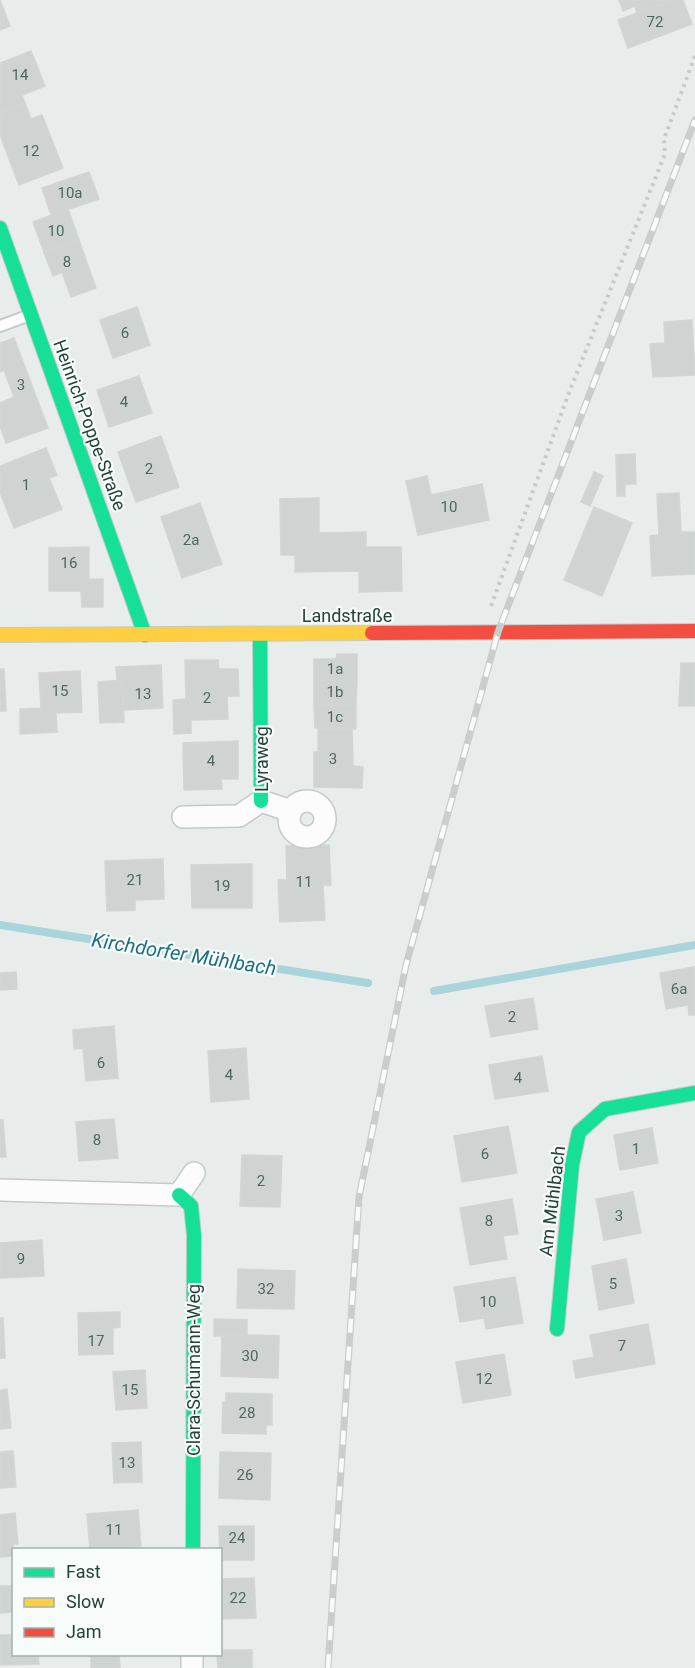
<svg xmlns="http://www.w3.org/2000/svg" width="695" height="1668" font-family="Roboto,sans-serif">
<rect width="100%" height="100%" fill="#e8edeb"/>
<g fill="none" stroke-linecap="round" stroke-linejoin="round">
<!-- stream -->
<g stroke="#a9d4db" stroke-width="8">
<polyline points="0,925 368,983"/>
<polyline points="434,991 695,945"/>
</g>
</g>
<!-- building -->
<g fill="#cfd4d2" stroke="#d1d6d4" stroke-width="1.5">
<polygon points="0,0 10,26 0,30"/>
<polygon points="619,0 672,0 637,13 635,6 623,11"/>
<polygon points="672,0 683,0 692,24 628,48 618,20"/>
<polygon points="31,51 45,86 22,95 25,103 0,113 0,63"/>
<polygon points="25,103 31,119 42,115 63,168 19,185 0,135 0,113"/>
<polygon points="89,172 99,199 51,215 42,188"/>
<polygon points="68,209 79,240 44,252 33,222"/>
<polygon points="79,240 96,288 71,297 62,272 53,276 44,252"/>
<polygon points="137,307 150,345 113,358 100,320"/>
<polygon points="692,320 695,375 653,377 650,344 665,343 664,322"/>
<polygon points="14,338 48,428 6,443 0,426 0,403 14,397 4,370 0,372 0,343"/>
<polygon points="139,376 152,413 109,427 97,390"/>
<polygon points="161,436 179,487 136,502 118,452"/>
<polygon points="46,448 57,475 49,478 62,509 14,528 0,492 0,466"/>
<polygon points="635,454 636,484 625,484 625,496 617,496 616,455"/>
<polygon points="594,472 603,476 590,506 581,502"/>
<polygon points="427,476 431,495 482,484 489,520 418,535 406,481"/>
<polygon points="679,493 681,532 695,532 695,574 652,576 650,536 659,535 657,494"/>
<polygon points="319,498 319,533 366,532 366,547 401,547 402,591 359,592 359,571 295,572 295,555 281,555 280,499"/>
<polygon points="200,503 222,564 182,578 161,517"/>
<polygon points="594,507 632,523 602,596 564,580"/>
<polygon points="89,547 89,579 103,579 103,607 82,607 81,591 49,591 49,548"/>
<polygon points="337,654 357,654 357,680 314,680 314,659 336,659"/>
<polygon points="185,660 218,660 219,669 238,669 239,696 227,696 228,719 191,720 191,733 174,734 173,700 186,699"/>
<polygon points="681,663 695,663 695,706 679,706"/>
<polygon points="161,665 163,708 123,710 122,680 117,681 116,667"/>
<polygon points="0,669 4,669 6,711 0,711"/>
<polygon points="80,671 82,712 56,713 57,732 20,734 20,709 41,708 39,673"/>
<polygon points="122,680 124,722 100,723 98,682"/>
<polygon points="314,680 357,680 356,705 314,705"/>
<polygon points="314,705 356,705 356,729 315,728"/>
<polygon points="318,729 352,729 353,766 363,767 362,788 314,787 314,752 318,752"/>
<polygon points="238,741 238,779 221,779 222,789 184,790 183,743"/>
<polygon points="329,845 331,885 323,885 325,920 280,922 278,880 287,880 286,846"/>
<polygon points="163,859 164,899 135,900 135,910 107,911 105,861"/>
<polygon points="252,864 252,908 192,908 191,865"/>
<polygon points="694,967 695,1015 689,1015 688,1005 666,1009 660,973"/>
<polygon points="16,972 17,989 0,990 0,973"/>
<polygon points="533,998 538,1029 491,1037 485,1006"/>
<polygon points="114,1026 118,1078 86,1081 83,1048 74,1049 73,1030"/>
<polygon points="246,1048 249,1099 211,1102 208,1051"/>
<polygon points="542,1056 548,1091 495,1099 489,1065"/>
<polygon points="114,1119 118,1158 79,1161 76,1122"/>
<polygon points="0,1120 3,1120 6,1157 0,1157"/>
<polygon points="508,1126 517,1173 462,1182 454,1136"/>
<polygon points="652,1128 658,1163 620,1170 614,1135"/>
<polygon points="242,1155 282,1156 280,1207 240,1206"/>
<polygon points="633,1192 641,1233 604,1240 596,1199"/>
<polygon points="512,1199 518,1234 503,1236 507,1259 470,1265 460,1208"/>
<polygon points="42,1240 44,1276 0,1278 0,1243"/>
<polygon points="626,1259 634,1303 599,1310 592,1266"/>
<polygon points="238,1269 295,1271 294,1309 237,1308"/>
<polygon points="515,1277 523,1323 486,1329 484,1318 460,1322 454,1287"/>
<polygon points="120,1312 120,1327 113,1328 113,1354 79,1355 78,1313"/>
<polygon points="0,1318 3,1318 5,1358 0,1358"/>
<polygon points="214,1319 247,1320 247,1335 222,1334 222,1336 214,1336"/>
<polygon points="648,1324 655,1364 576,1378 573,1361 594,1357 590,1335"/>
<polygon points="222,1334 279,1336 278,1378 221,1376"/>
<polygon points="504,1354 511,1395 463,1403 456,1362"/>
<polygon points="145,1370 147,1408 116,1410 113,1372"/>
<polygon points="7,1389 11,1428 0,1429 0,1390"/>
<polygon points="226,1393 272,1394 272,1425 266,1425 266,1434 222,1433 223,1402 226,1402"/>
<polygon points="141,1442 142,1482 114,1483 112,1443"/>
<polygon points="13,1451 16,1487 0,1488 0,1452"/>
<polygon points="220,1452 271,1453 270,1500 219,1498"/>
<polygon points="138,1510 141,1546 90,1550 87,1514"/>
<polygon points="15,1513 18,1544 13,1544 14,1556 0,1557 0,1515"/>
<polygon points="219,1526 254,1526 254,1560 220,1560"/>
<polygon points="254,1578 256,1618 220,1619 220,1579"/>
<polygon points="0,1586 14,1586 14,1612 0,1613"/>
<polygon points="0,1635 14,1635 14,1654 38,1654 39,1664 0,1665"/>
<polygon points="220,1650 252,1650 252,1668 218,1668 217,1654 220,1654"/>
<polygon points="91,1654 119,1654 120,1668 91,1668"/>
</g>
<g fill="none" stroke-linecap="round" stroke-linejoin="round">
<!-- lane casing -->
<g stroke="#c5cac8" stroke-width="14">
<polyline id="lane" points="0,326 30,315"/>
</g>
<!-- street casing -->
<g stroke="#c5cac8" stroke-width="24">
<g id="street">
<circle cx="307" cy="819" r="18"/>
<polyline points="183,817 239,816 261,801 291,811"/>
<polyline points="0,1190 179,1195 194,1173"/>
<polyline points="192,1668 192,1654"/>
</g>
</g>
<!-- fast casing -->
<g stroke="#c3cbc8" stroke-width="16">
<g id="fast">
<polyline points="0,228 145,635"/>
<polyline points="260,634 261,801"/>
<polyline points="179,1195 191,1206 194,1235 193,1550"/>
<polyline points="557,1329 572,1165 579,1132 605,1109 695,1093"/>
</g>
</g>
<!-- slow casing -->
<g stroke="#c3cbc8" stroke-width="16">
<polyline id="slow" points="0,635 372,633"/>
</g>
<!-- jam casing -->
<g stroke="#c3cbc8" stroke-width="16">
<polyline id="jam" points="372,633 695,631"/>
</g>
<!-- path -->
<polyline stroke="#c3ccca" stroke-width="4" stroke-dasharray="3 4.5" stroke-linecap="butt" points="491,606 570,390 665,154 664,139 695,56"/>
<!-- lane -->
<use href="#lane" stroke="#fcfcfc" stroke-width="10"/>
<!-- street -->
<use href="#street" stroke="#fcfcfc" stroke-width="21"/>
<!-- fast -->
<use href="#fast" stroke="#16e098" stroke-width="14"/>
<!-- slow -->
<use href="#slow" stroke="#ffcf43" stroke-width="14"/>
<!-- jam -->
<use href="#jam" stroke="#f24e42" stroke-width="14"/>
<!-- rail casing -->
<g stroke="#c9cdcc" stroke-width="7">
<polyline id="rail" points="328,1668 359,1197 406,965 498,632 695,120"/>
</g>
<!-- rail -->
<use href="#rail" stroke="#f7fbf9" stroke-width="4.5" stroke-dasharray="14" stroke-linecap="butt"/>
</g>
<g text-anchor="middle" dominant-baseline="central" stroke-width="4.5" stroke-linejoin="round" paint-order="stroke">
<!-- number labels -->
<g font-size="15" fill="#506761">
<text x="655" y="22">72</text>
<text x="20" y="75">14</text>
<text x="31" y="151">12</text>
<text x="70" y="193">10a</text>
<text x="56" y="231">10</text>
<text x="67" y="262">8</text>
<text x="125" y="333">6</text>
<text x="21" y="385">3</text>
<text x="124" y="402">4</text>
<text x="149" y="469">2</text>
<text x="26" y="485">1</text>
<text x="449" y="507">10</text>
<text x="191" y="540">2a</text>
<text x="69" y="563">16</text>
<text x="335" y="669">1a</text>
<text x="60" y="691">15</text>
<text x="335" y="692">1b</text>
<text x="143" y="694">13</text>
<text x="207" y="698">2</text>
<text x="335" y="717">1c</text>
<text x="333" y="759">3</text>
<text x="211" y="761">4</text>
<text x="135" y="880">21</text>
<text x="304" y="882">11</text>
<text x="222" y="886">19</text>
<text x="679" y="989">6a</text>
<text x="512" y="1017">2</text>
<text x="101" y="1063">6</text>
<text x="229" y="1075">4</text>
<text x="518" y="1078">4</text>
<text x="97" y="1140">8</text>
<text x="636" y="1149">1</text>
<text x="485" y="1154">6</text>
<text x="261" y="1181">2</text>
<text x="619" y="1216">3</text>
<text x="489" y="1221">8</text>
<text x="21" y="1259">9</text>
<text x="613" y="1284">5</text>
<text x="266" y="1289">32</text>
<text x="488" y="1302">10</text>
<text x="96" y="1341">17</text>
<text x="622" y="1346">7</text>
<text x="250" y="1356">30</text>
<text x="484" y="1379">12</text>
<text x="130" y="1390">15</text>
<text x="247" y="1413">28</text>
<text x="127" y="1463">13</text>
<text x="245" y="1475">26</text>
<text x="114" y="1530">11</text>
<text x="237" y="1538">24</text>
<text x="238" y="1598">22</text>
</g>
<!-- street labels -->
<g font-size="18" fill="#24423a" stroke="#f7fbf9">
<text transform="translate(90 425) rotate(70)">Heinrich-Poppe-Straße</text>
<text x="347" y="615">Landstraße</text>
<text transform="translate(261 759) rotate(-90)">Lyraweg</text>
<text transform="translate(552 1201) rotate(-83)">Am Mühlbach</text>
<text transform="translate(193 1370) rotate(-90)">Clara-Schumann-Weg</text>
</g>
<!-- water labels -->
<g font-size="20" font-style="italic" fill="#1c6f80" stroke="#f7fbf9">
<text transform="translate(184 954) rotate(9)">Kirchdorfer Mühlbach</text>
</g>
</g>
<!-- legend -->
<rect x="12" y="1548" width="210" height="108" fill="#f7fbf9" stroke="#a3b1ad" stroke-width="1.5"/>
<rect x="24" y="1568" width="30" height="9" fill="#16e098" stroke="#a3b1ad" stroke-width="1.5"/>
<text x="66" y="1578" font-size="18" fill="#24423a">Fast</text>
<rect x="24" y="1598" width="30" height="9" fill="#ffcf43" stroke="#a3b1ad" stroke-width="1.5"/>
<text x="66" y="1608" font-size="18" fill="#24423a">Slow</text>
<rect x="24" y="1628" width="30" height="9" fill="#f24e42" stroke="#a3b1ad" stroke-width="1.5"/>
<text x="66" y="1638" font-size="18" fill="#24423a">Jam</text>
</svg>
